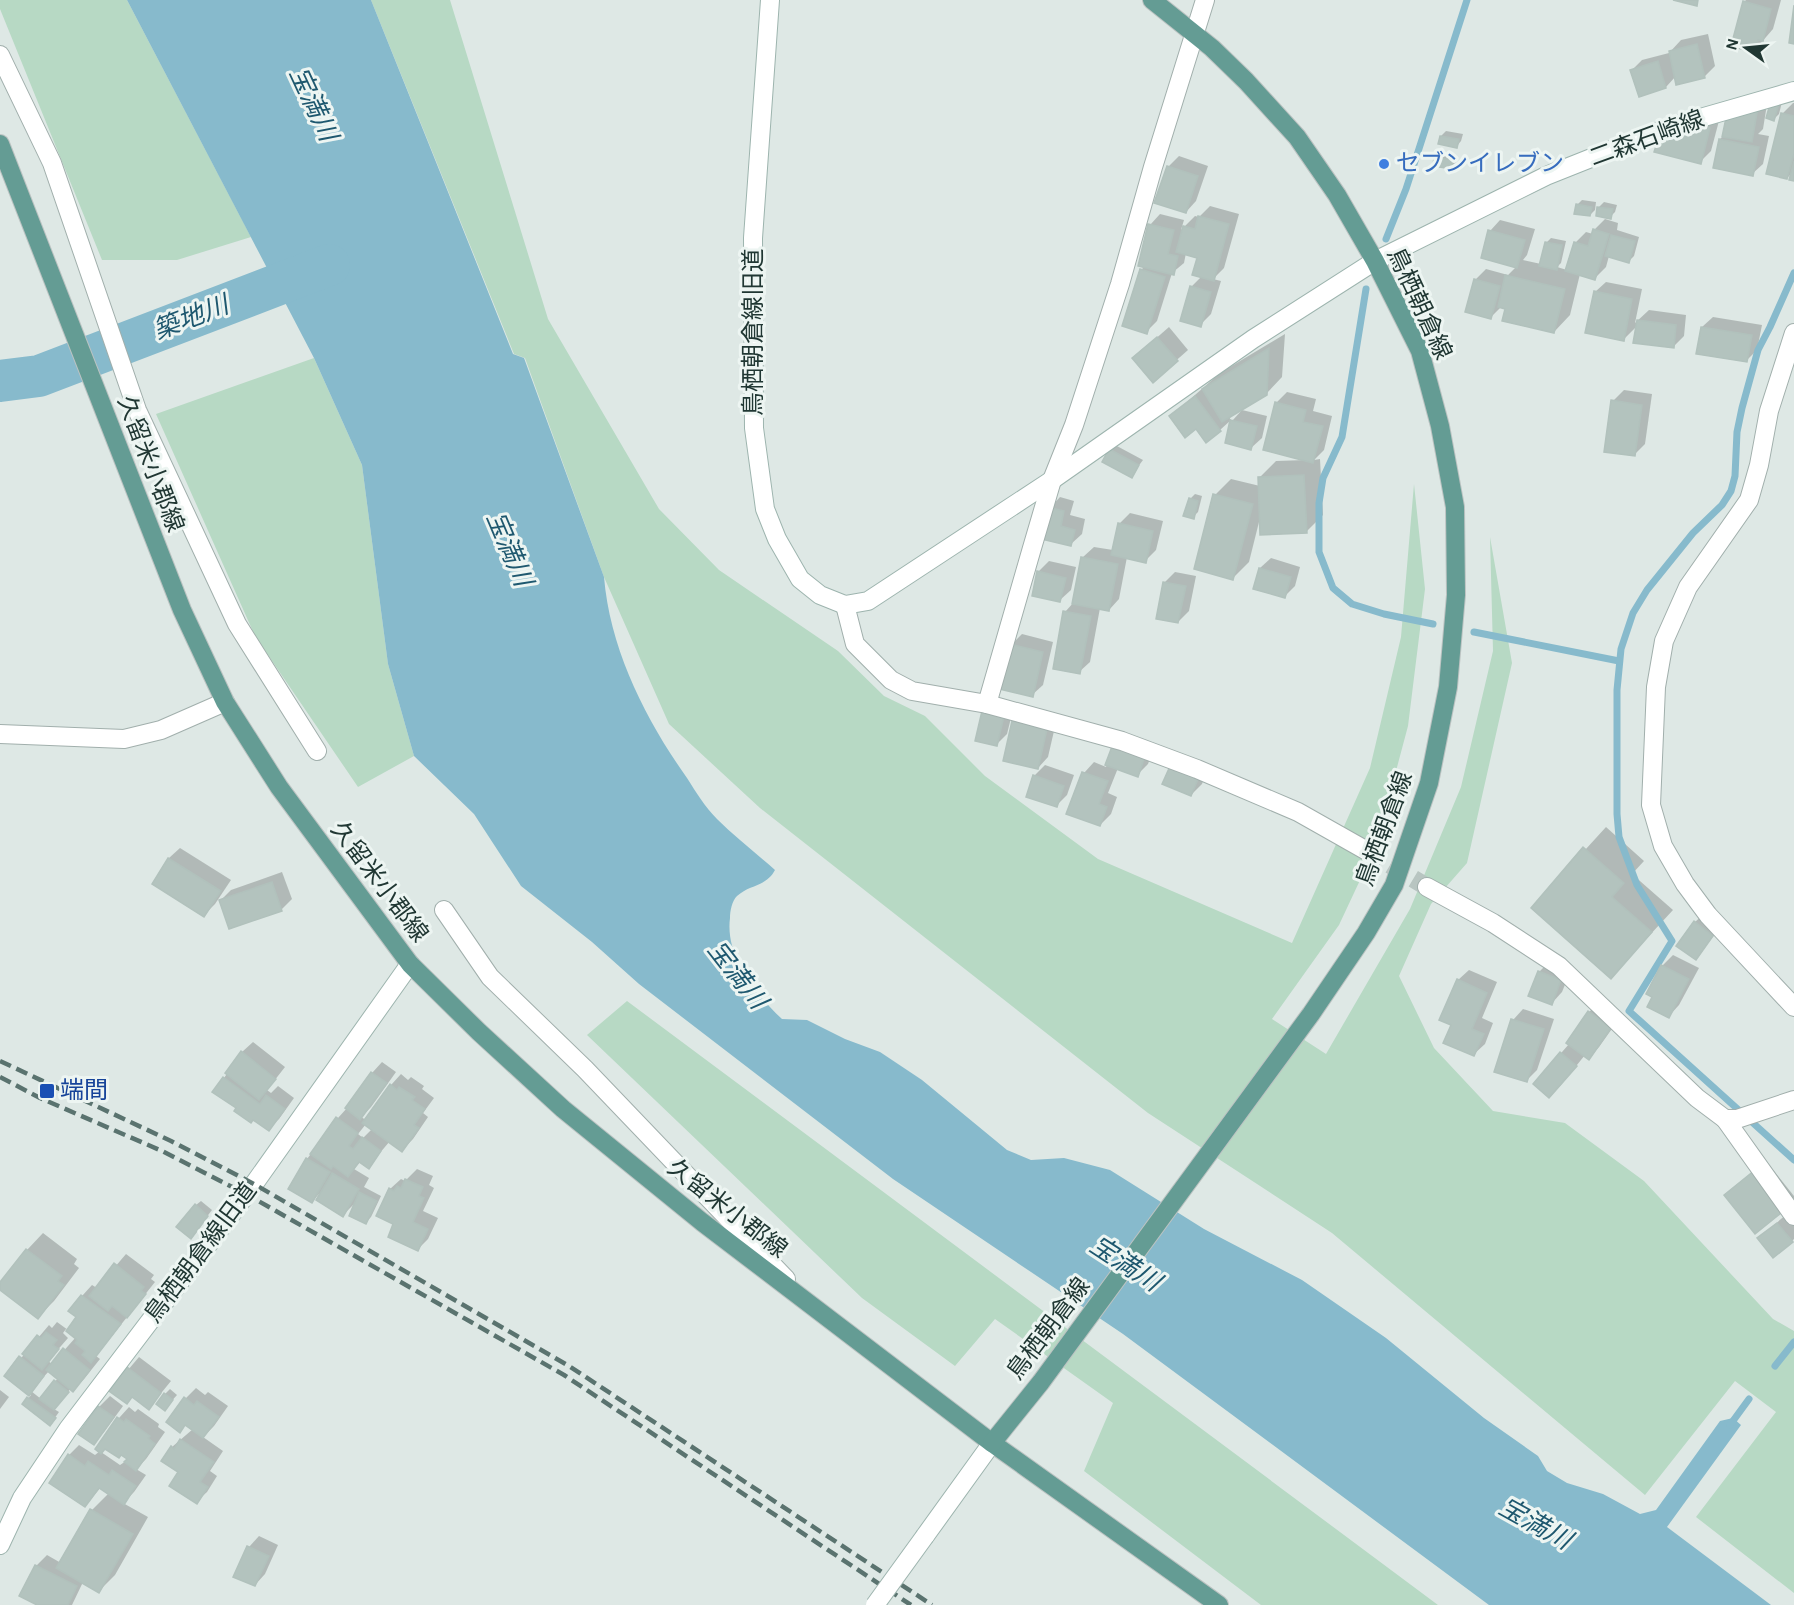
<svg xmlns="http://www.w3.org/2000/svg" width="1794" height="1605" font-family="'Alegreya Sans','Noto Sans JP',sans-serif">
<rect width="100%" height="100%" fill="#dee8e5"/>
<!-- green -->
<g fill="#b7d9c4">
<polygon points="0,0 127,0 251,237 177,260 102,260 0,9"/>
<polygon points="371,0 450,0 548,319 659,509 719,570 838,651 884,696 925,716 985,776 1098,859 1292,943 1370,768 1401,637 1414,484 1425,589 1408,726 1376,846 1339,925 1272,1019 1326,1054 1410,909 1461,787 1493,651 1490,537 1512,663 1467,863 1431,904 1399,976 1434,1048 1493,1111 1565,1123 1644,1181 1773,1319 1794,1331 1794,1593 1696,1517 1776,1412 1735,1381 1645,1495 1332,1233 1148,1113 760,808 669,724 604,577 525,358 514,354"/>
<polygon points="314,358 362,465 388,664 414,756 358,787 255,636 156,414"/>
<polygon points="627,1001 1438,1605 1261,1605 1084,1471 1113,1403 995,1319 955,1366 862,1298 587,1035"/>
</g>
<!-- water -->
<path fill="#87bacc" d="M127,0h244l142,354 11,4 80,219c6,73 42,143 83,201 9,14 18,29 30,41 18,18 39,34 58,51 -9,17 -25,14 -38,26 -5,5 -7,15 -7,22 -5,38 25,76 52,101l25,1 38,19 35,13 42,28 85,70 24,10 33,-2 46,12 94,59 98,51 84,58 98,80 54,38 9,15 20,12 36,11 37,20 16,-4 64,-89 13,-3 8,7 -74,102 104,78h-282l-366,-271 -230,-155 -254,-195 -47,-42 -71,-56 -47,-72 -60,-58 -26,-92 -26,-199 -48,-107z"/>
<!-- shadow -->
<g fill="#0003" fill-rule="evenodd">
<polygon points="1746,0 1781,0 1773,29 1754,51 1744,2"/>
<polygon points="1708,34 1715,66 1704,77 1676,76 1666,87 1640,95 1632,70 1642,60 1669,53 1681,40"/>
<polygon points="1768,98 1763,129 1758,134 1769,136 1763,164 1752,174 1720,139"/>
<polygon points="1783,98 1779,114 1774,119 1768,117"/>
<polygon points="1793,103 1794,103 1794,179 1793,172 1787,178 1782,114"/>
<polygon points="1720,117 1711,151 1700,162 1658,143 1669,132"/>
<polygon points="1446,131 1463,134 1461,141 1457,146 1441,136"/>
<polygon points="1441,153 1457,156 1456,162 1451,167 1436,158"/>
<polygon points="1179,156 1208,166 1196,201 1186,212 1168,167"/>
<polygon points="1582,200 1596,202 1595,210 1590,215 1577,205"/>
<polygon points="1604,202 1617,205 1615,212 1610,217 1599,207"/>
<polygon points="1210,206 1239,214 1224,268 1213,279 1221,281 1211,314 1200,325 1182,320 1192,286 1202,276 1199,257 1186,253 1184,263 1172,273 1157,321 1146,332 1141,270 1145,266 1150,225 1160,214 1184,220 1181,230 1195,216 1199,217"/>
<polygon points="1605,219 1618,223 1617,230 1639,237 1634,256 1629,261 1609,256 1606,267 1595,278 1580,274 1570,315 1554,332 1506,308 1501,307 1491,317 1475,280 1486,269 1508,275 1517,266 1490,231 1500,220 1535,229 1527,255 1523,260 1541,264 1546,243 1551,238 1566,241 1561,263 1557,267 1567,270 1575,243 1586,232 1593,234 1594,230"/>
<polygon points="1606,282 1642,289 1635,323 1649,310 1686,315 1684,336 1673,347 1637,326 1623,340 1595,292"/>
<polygon points="1713,317 1762,325 1757,350 1746,361 1702,327"/>
<polygon points="1169,327 1188,350 1153,381 1145,348"/>
<polygon points="1285,334 1282,377 1266,394 1229,417 1231,420 1220,430 1196,427 1171,416 1220,373"/>
<polygon points="1624,390 1652,394 1645,444 1635,454 1613,401"/>
<polygon points="1287,392 1316,399 1313,411 1332,416 1324,450 1314,460 1320,459 1323,515 1306,532 1260,518 1249,562 1233,578 1215,495 1231,479 1260,486 1259,478 1276,461 1306,460 1276,403"/>
<polygon points="1242,410 1267,416 1262,438 1251,448 1232,421"/>
<polygon points="1115,445 1143,460 1131,476 1110,450"/>
<polygon points="1195,494 1202,496 1198,512 1193,517 1190,499"/>
<polygon points="1060,497 1074,501 1070,515 1085,519 1082,534 1071,544 1050,508"/>
<polygon points="1130,513 1163,521 1156,550 1145,561 1127,557 1119,599 1109,610 1100,608 1090,662 1079,672 1065,612 1074,602 1083,557 1094,547 1113,550 1119,524"/>
<polygon points="1271,558 1300,567 1295,586 1284,597 1260,568"/>
<polygon points="1049,561 1076,567 1071,590 1060,600 1038,572"/>
<polygon points="1175,572 1196,576 1189,611 1178,622 1164,583"/>
<polygon points="1022,634 1053,642 1043,685 1032,695 1011,645"/>
<polygon points="1014,706 1007,734 996,745 977,740"/>
<polygon points="1024,711 1057,718 1048,757 1038,768 1013,722"/>
<polygon points="1114,745 1155,745 1148,764 1137,775 1118,768 1108,793 1117,797 1111,814 1100,825 1084,773 1094,762 1106,767"/>
<polygon points="1183,754 1209,766 1202,784 1191,795"/>
<polygon points="1045,765 1074,775 1067,795 1056,806 1034,776"/>
<polygon points="1606,827 1644,861 1632,874 1673,910 1611,977 1533,907"/>
<polygon points="180,848 231,880 215,904 204,915 154,884 169,858"/>
<polygon points="282,872 292,899 281,910 221,900 231,890"/>
<polygon points="1706,912 1723,924 1696,958 1695,922"/>
<polygon points="1673,955 1699,968 1679,1005 1669,1016 1662,966"/>
<polygon points="1550,961 1571,970 1562,992 1552,1003 1539,972"/>
<polygon points="1469,970 1497,982 1482,1018 1493,1023 1485,1044 1474,1054 1453,1024 1458,980"/>
<polygon points="1600,1002 1621,1016 1599,1047 1589,1058 1585,1055 1560,1086 1535,1083 1569,1044 1589,1012"/>
<polygon points="1523,1009 1554,1019 1537,1070 1526,1081 1513,1020"/>
<polygon points="253,1042 285,1067 267,1090 271,1093 278,1086 294,1098 279,1119 268,1129 238,1108 224,1078 242,1052"/>
<path d="M382,1062l14,10 -25,35 -10,10 5,3 25,-35 10,-11 7,6 3,-3 13,9 -2,3 12,9 -11,15 5,4 -15,22 -11,11 -12,-9 -22,26 -7,-6 -7,8 15,9 -5,9 17,9 -10,21 -5,5 -9,-21 -14,14 -20,-25 -11,11 -22,-13 17,-29 31,-41 9,-10 25,-35zM366,1124l6,5 -9,9 -5,-4z"/>
<polygon points="1766,1161 1794,1196 1794,1198 1785,1208 1726,1195"/>
<polygon points="417,1169 433,1176 429,1185 434,1188 423,1211 438,1218 428,1239 418,1249 395,1223 390,1189 401,1179 405,1181"/>
<polygon points="201,1201 212,1210 195,1232 196,1205"/>
<polygon points="1788,1213 1794,1221 1794,1239 1792,1241 1759,1238"/>
<polygon points="43,1233 77,1259 74,1264 79,1268 54,1301 38,1317 0,1288 0,1285 27,1250"/>
<path d="M126,1254l28,21 -3,4 4,3 -59,74 4,3 -16,20 -11,11 -2,-2 -17,21 5,3 -5,7 -30,-15 7,-9 -25,-19 43,-51 3,3 5,-6 11,8 11,-13 3,-21 10,-11 5,3zM66,1329l10,8 -24,27 -4,-3 20,-23 -5,-5zM49,1371l9,7 -17,21 -10,-8z"/>
<polygon points="139,1357 171,1381 149,1408 133,1396 127,1402 111,1390"/>
<polygon points="196,1388 205,1395 208,1392 228,1406 214,1426 203,1437 223,1451 210,1471 217,1476 207,1492 196,1502 180,1471 172,1447 193,1429 186,1424 180,1431 186,1398"/>
<polygon points="170,1389 177,1395 169,1404 165,1394"/>
<polygon points="0,1390 9,1397 0,1409"/>
<polygon points="110,1396 123,1406 104,1432 93,1443 80,1433 99,1407"/>
<path d="M129,1407l6,5 3,-3 21,15 -1,3 7,5 -19,27 -10,10 10,6 -12,17 -11,11 25,14 -33,58 -16,16 -16,-9 -11,23h-31l-5,-39 11,-11 14,8 31,-53 17,-17 -8,-6 -16,19 -16,-51 10,-10 16,10 5,-4 -3,-2 22,-31zM106,1447l23,12 -9,6 -19,-13z"/>
<polygon points="259,1536 278,1545 265,1574 255,1585 249,1547"/>
</g>
<g fill="none" stroke-linecap="round" stroke-linejoin="round">
<!-- stream -->
<g stroke="#87bacc" stroke-width="7">
<polyline points="1386,239 1406,189 1467,0"/>
<polyline points="1794,273 1770,327 1758,350 1742,408 1737,432 1735,476 1731,491 1722,505 1693,533 1647,590 1633,613 1621,649 1617,690 1617,814 1619,837 1637,885 1672,941 1629,1011 1794,1160"/>
<polyline points="1366,289 1342,437 1323,478 1319,503 1319,552 1333,588 1352,604 1384,614 1433,624"/>
<polyline points="1474,632 1619,661"/>
<polyline points="1775,1366 1794,1342"/>
<polyline points="1730,1425 1749,1399"/>
</g>
<!-- river -->
<polyline stroke="#87bacc" stroke-width="42" points="0,381 39,376 329,265"/>
</g>
<!-- building -->
<g fill="#b3c3be" stroke="#b1c1bc" stroke-width="1.5">
<polygon points="1673,0 1698,0 1697,6"/>
<polygon points="1743,1 1771,9 1763,41 1758,40 1755,53 1731,46"/>
<polygon points="1794,5 1794,44 1789,43"/>
<polygon points="1697,44 1705,78 1676,85 1669,51"/>
<polygon points="1658,61 1666,88 1639,97 1630,70"/>
<polygon points="1771,101 1779,103 1774,121 1766,118"/>
<polygon points="1758,107 1752,142 1722,137 1726,118"/>
<polygon points="1781,113 1794,116 1794,154 1787,179 1766,174"/>
<polygon points="1701,125 1710,128 1701,164 1654,152 1657,143"/>
<polygon points="1440,136 1459,139 1457,148 1438,144"/>
<polygon points="1719,139 1759,147 1753,176 1713,168"/>
<polygon points="1434,157 1453,160 1452,169 1433,166"/>
<polygon points="1794,161 1794,181 1789,180"/>
<polygon points="1167,166 1198,176 1186,213 1154,203"/>
<polygon points="1576,204 1592,207 1590,216 1574,214"/>
<polygon points="1597,207 1613,209 1611,219 1596,216"/>
<polygon points="1198,216 1229,224 1214,281 1192,275 1197,258 1176,252 1183,226 1195,229"/>
<polygon points="1148,224 1174,230 1168,254 1178,256 1174,275 1138,266"/>
<polygon points="1593,229 1609,234 1595,280 1565,271 1574,242 1588,246"/>
<polygon points="1488,230 1525,240 1517,268 1481,258"/>
<polygon points="1611,235 1635,241 1629,263 1605,256"/>
<polygon points="1545,242 1562,245 1557,270 1539,266"/>
<polygon points="1140,269 1165,277 1147,334 1122,326"/>
<polygon points="1505,275 1565,289 1554,333 1502,321 1505,309 1498,307"/>
<polygon points="1474,279 1500,286 1491,319 1465,312"/>
<polygon points="1190,286 1211,292 1201,327 1180,321"/>
<polygon points="1594,291 1632,299 1624,341 1585,333"/>
<polygon points="1637,320 1676,325 1674,348 1633,343"/>
<polygon points="1701,327 1752,335 1747,362 1696,354"/>
<polygon points="1157,337 1178,361 1153,383 1132,358"/>
<polygon points="1269,348 1267,395 1222,422 1202,389"/>
<polygon points="1195,396 1221,431 1206,443 1196,429 1185,438 1169,416"/>
<polygon points="1611,400 1642,405 1635,456 1604,452"/>
<polygon points="1275,402 1306,410 1303,422 1323,426 1313,463 1263,450"/>
<polygon points="1230,420 1257,426 1251,450 1225,443"/>
<polygon points="1109,449 1139,465 1132,478 1102,462"/>
<polygon points="1304,475 1307,533 1260,535 1258,477"/>
<polygon points="1213,494 1253,504 1233,580 1194,569"/>
<polygon points="1189,498 1198,501 1194,519 1183,516"/>
<polygon points="1048,507 1064,511 1061,526 1075,530 1071,546 1041,539"/>
<polygon points="1118,523 1153,531 1146,563 1111,555"/>
<polygon points="1081,557 1118,564 1109,611 1072,604"/>
<polygon points="1259,568 1291,577 1285,598 1253,589"/>
<polygon points="1037,571 1066,578 1060,602 1032,596"/>
<polygon points="1163,582 1186,586 1178,623 1156,619"/>
<polygon points="1063,611 1091,616 1080,674 1053,669"/>
<polygon points="1010,644 1043,652 1033,697 999,689"/>
<polygon points="982,711 1004,716 997,746 975,741"/>
<polygon points="1012,721 1047,729 1038,769 1003,761"/>
<polygon points="1113,744 1145,756 1138,777 1105,765"/>
<polygon points="1171,764 1199,777 1191,796 1162,784"/>
<polygon points="1082,772 1108,781 1099,804 1107,807 1100,826 1066,814"/>
<polygon points="1033,775 1064,786 1057,807 1026,797"/>
<polygon points="1583,847 1624,883 1612,897 1652,932 1611,979 1531,908"/>
<polygon points="168,858 221,891 204,917 152,884"/>
<polygon points="272,882 282,911 229,929 219,900"/>
<polygon points="1694,921 1713,936 1696,960 1676,946"/>
<polygon points="1661,965 1689,979 1669,1018 1647,1007 1652,997 1646,994"/>
<polygon points="1538,971 1561,980 1552,1005 1528,996"/>
<polygon points="1457,979 1487,993 1472,1029 1484,1034 1474,1056 1443,1043 1451,1025 1439,1020"/>
<polygon points="1588,1011 1611,1028 1589,1060 1566,1043"/>
<polygon points="1511,1019 1544,1029 1527,1082 1494,1072"/>
<polygon points="241,1051 276,1079 259,1100 225,1073"/>
<polygon points="1560,1052 1577,1066 1549,1098 1533,1084"/>
<polygon points="371,1072 387,1083 360,1120 345,1108"/>
<polygon points="223,1077 260,1104 266,1095 285,1109 269,1131 253,1120 251,1123 234,1111 236,1108 212,1092"/>
<polygon points="390,1084 397,1090 399,1087 415,1097 412,1100 425,1109 414,1125 419,1128 402,1152 362,1123"/>
<polygon points="336,1117 358,1133 349,1146 353,1149 362,1137 381,1151 369,1169 359,1162 348,1177 333,1166 331,1169 310,1154"/>
<polygon points="306,1158 330,1172 312,1203 288,1189"/>
<polygon points="1755,1170 1786,1209 1755,1234 1724,1195"/>
<polygon points="332,1173 359,1189 343,1217 316,1200"/>
<polygon points="405,1179 423,1187 419,1196 424,1198 413,1222 428,1229 418,1251 388,1237 393,1224 376,1216 389,1188 394,1191 397,1186 401,1188"/>
<polygon points="359,1192 377,1201 366,1224 349,1216"/>
<polygon points="195,1204 208,1216 191,1239 176,1227"/>
<polygon points="1777,1223 1793,1242 1773,1258 1757,1238"/>
<polygon points="26,1249 62,1276 58,1281 64,1285 38,1319 0,1290 0,1282"/>
<polygon points="114,1263 144,1287 141,1291 146,1294 127,1318 112,1306 108,1311 89,1296"/>
<polygon points="81,1295 121,1324 91,1363 82,1355 85,1351 75,1343 77,1340 66,1331 76,1317 68,1311"/>
<polygon points="46,1332 57,1340 53,1345 59,1349 42,1370 22,1354 37,1335 41,1338"/>
<polygon points="63,1348 90,1370 73,1392 46,1370"/>
<polygon points="19,1356 44,1376 29,1396 4,1376"/>
<polygon points="127,1367 161,1393 149,1410 132,1397 127,1404 109,1391"/>
<polygon points="54,1380 69,1392 54,1410 39,1399"/>
<polygon points="164,1393 173,1400 165,1411 156,1404"/>
<polygon points="27,1397 56,1418 50,1426 22,1404"/>
<polygon points="184,1397 194,1405 197,1401 219,1417 203,1438 185,1425 180,1433 166,1422"/>
<polygon points="98,1406 114,1417 94,1445 78,1434"/>
<polygon points="117,1417 124,1422 126,1419 150,1436 148,1438 155,1444 136,1471 124,1462 127,1459 121,1455 119,1458 105,1449 101,1454 95,1449"/>
<polygon points="180,1439 214,1462 200,1482 208,1487 197,1504 169,1486 178,1472 161,1461 171,1446 174,1449"/>
<polygon points="68,1454 85,1466 88,1461 109,1475 112,1470 136,1486 124,1505 99,1488 85,1507 49,1483"/>
<polygon points="90,1509 133,1534 99,1593 56,1568"/>
<polygon points="247,1546 269,1556 255,1586 233,1577"/>
<polygon points="35,1565 77,1586 68,1605 37,1605 19,1596"/>
</g>
<g fill="none" stroke-linecap="round" stroke-linejoin="round">
<!-- street-tunnel -->
<polyline stroke="#b8c5c1" stroke-width="18" stroke-dasharray="18 9" stroke-linecap="butt" points="1367,851 1427,887"/>
<!-- street casing -->
<g stroke="#a1afac" stroke-width="20">
<g id="street">
<polyline points="0,55 52,163 137,410 237,624 317,751"/>
<polyline points="1794,333 1769,411 1759,465 1749,500 1688,587 1664,641 1656,687 1651,805 1663,846 1685,884 1708,915 1794,1007"/>
<polyline points="845,605 855,644 891,680 912,691 987,704 1122,741 1197,769 1298,812 1367,851"/>
<polyline points="987,704 1032,548 1052,480 1074,425 1120,284 1153,167 1205,0"/>
<polyline points="0,734 124,739 161,730 225,702"/>
<polyline points="1427,887 1493,923 1559,966 1697,1098 1725,1119 1737,1119 1794,1100"/>
<polyline points="444,910 490,977 585,1069 786,1279"/>
<polyline points="1725,1119 1794,1216"/>
</g>
</g>
<!-- secondary casing -->
<g stroke="#9db4ae" stroke-width="20">
<g id="secondary">
<polyline points="770,0 753,238 754,428 765,509 777,539 800,579 820,595 845,605 868,601 1052,480 1253,339 1375,261 1546,176 1669,127 1794,91"/>
<polyline points="925,1536 992,1443"/>
<polyline points="0,1545 22,1498 68,1429 254,1184 410,964"/>
</g>
</g>
<!-- primary casing -->
<g stroke="#bcc3c2" stroke-width="20">
<g id="primary">
<polyline points="0,144 182,610 225,702 279,787 410,964 479,1032 563,1109 702,1222 992,1443 1219,1605"/>
<polyline points="992,1443 1041,1382 1311,1014 1366,933 1394,885 1429,783 1448,687 1456,595 1455,507 1440,426 1420,351 1375,261 1337,195 1297,137 1246,81 1212,48 1152,0"/>
</g>
</g>
<!-- street -->
<use href="#street" stroke="#fff" stroke-width="18"/>
<!-- secondary -->
<use href="#secondary" stroke="#fff" stroke-width="18"/>
<!-- primary -->
<use href="#primary" stroke="#649c94" stroke-width="18"/>
<!-- rail -->
<g stroke="#5a736f" stroke-width="4.5" stroke-dasharray="12 6" stroke-linecap="butt">
<polyline points="0,1061 171,1141 254,1184 569,1366 932,1605"/>
<polyline points="0,1077 40,1098 162,1151 246,1194 564,1375 911,1605"/>
</g>
<!-- secondary-bridge casing -->
<g stroke="#9db4ae" stroke-width="20" stroke-linecap="butt">
<polyline id="secondary-bridge" points="875,1605 925,1536"/>
</g>
<!-- secondary-bridge -->
<use href="#secondary-bridge" stroke="#fff" stroke-width="18"/>
</g>
<!-- markers -->
<circle fill="#3f7fe0" stroke="#edf5f2" stroke-width="2" cx="1384" cy="164" r="6"/>
<rect fill="#1a4fb4" stroke="#edf5f2" stroke-width="2" x="39" y="1083" width="16" height="16" rx="3"/>
<g text-anchor="middle" dominant-baseline="central" stroke-width="6" stroke-linejoin="round" paint-order="stroke">
<!-- street labels -->
<g font-size="24" fill="#203733" stroke="#edf5f2">
<text transform="translate(1647 139) rotate(-20)">二森石崎線</text>
<text transform="translate(1419 304) rotate(65)">鳥栖朝倉線</text>
<text transform="translate(754 332) rotate(-90)">鳥栖朝倉線旧道</text>
<text transform="translate(150 464) rotate(69)">久留米小郡線</text>
<text transform="translate(1385 829) rotate(-70)">鳥栖朝倉線</text>
<text transform="translate(379 882) rotate(53)">久留米小郡線</text>
<text transform="translate(727 1209) rotate(38)">久留米小郡線</text>
<text transform="translate(201 1253) rotate(-53)">鳥栖朝倉線旧道</text>
<text transform="translate(1049 1329) rotate(-53)">鳥栖朝倉線</text>
</g>
<!-- shop labels -->
<g font-size="24" fill="#366cbe" stroke="#edf5f2" text-anchor="start">
<text x="1396" y="164">セブンイレブン</text>
</g>
<!-- transit labels -->
<g font-size="24" fill="#164399" stroke="#edf5f2" text-anchor="start">
<text x="60" y="1091">端間</text>
</g>
<!-- water labels -->
<g font-size="26" font-style="italic" fill="#1e586f" stroke="#edf5f2">
<text transform="translate(313 104) rotate(65)">宝満川</text>
<text transform="translate(191 318) rotate(-21)">築地川</text>
<text transform="translate(509 549) rotate(67)">宝満川</text>
<text transform="translate(737 975) rotate(52)">宝満川</text>
<text transform="translate(1125 1264) rotate(33)">宝満川</text>
<text transform="translate(1535 1524) rotate(29)">宝満川</text>
</g>
</g>
<!-- north arrow -->
<g transform="translate(1746 48) rotate(285)" stroke="#edf5f2" stroke-width="4.5" paint-order="stroke">
<path d="M0-4.5L10 22L0 15L-10 22Z" fill="#203733"/>
<text y="-9" font-size="16" font-weight="bold" text-anchor="middle" fill="#203733">N</text>
</g>
</svg>
